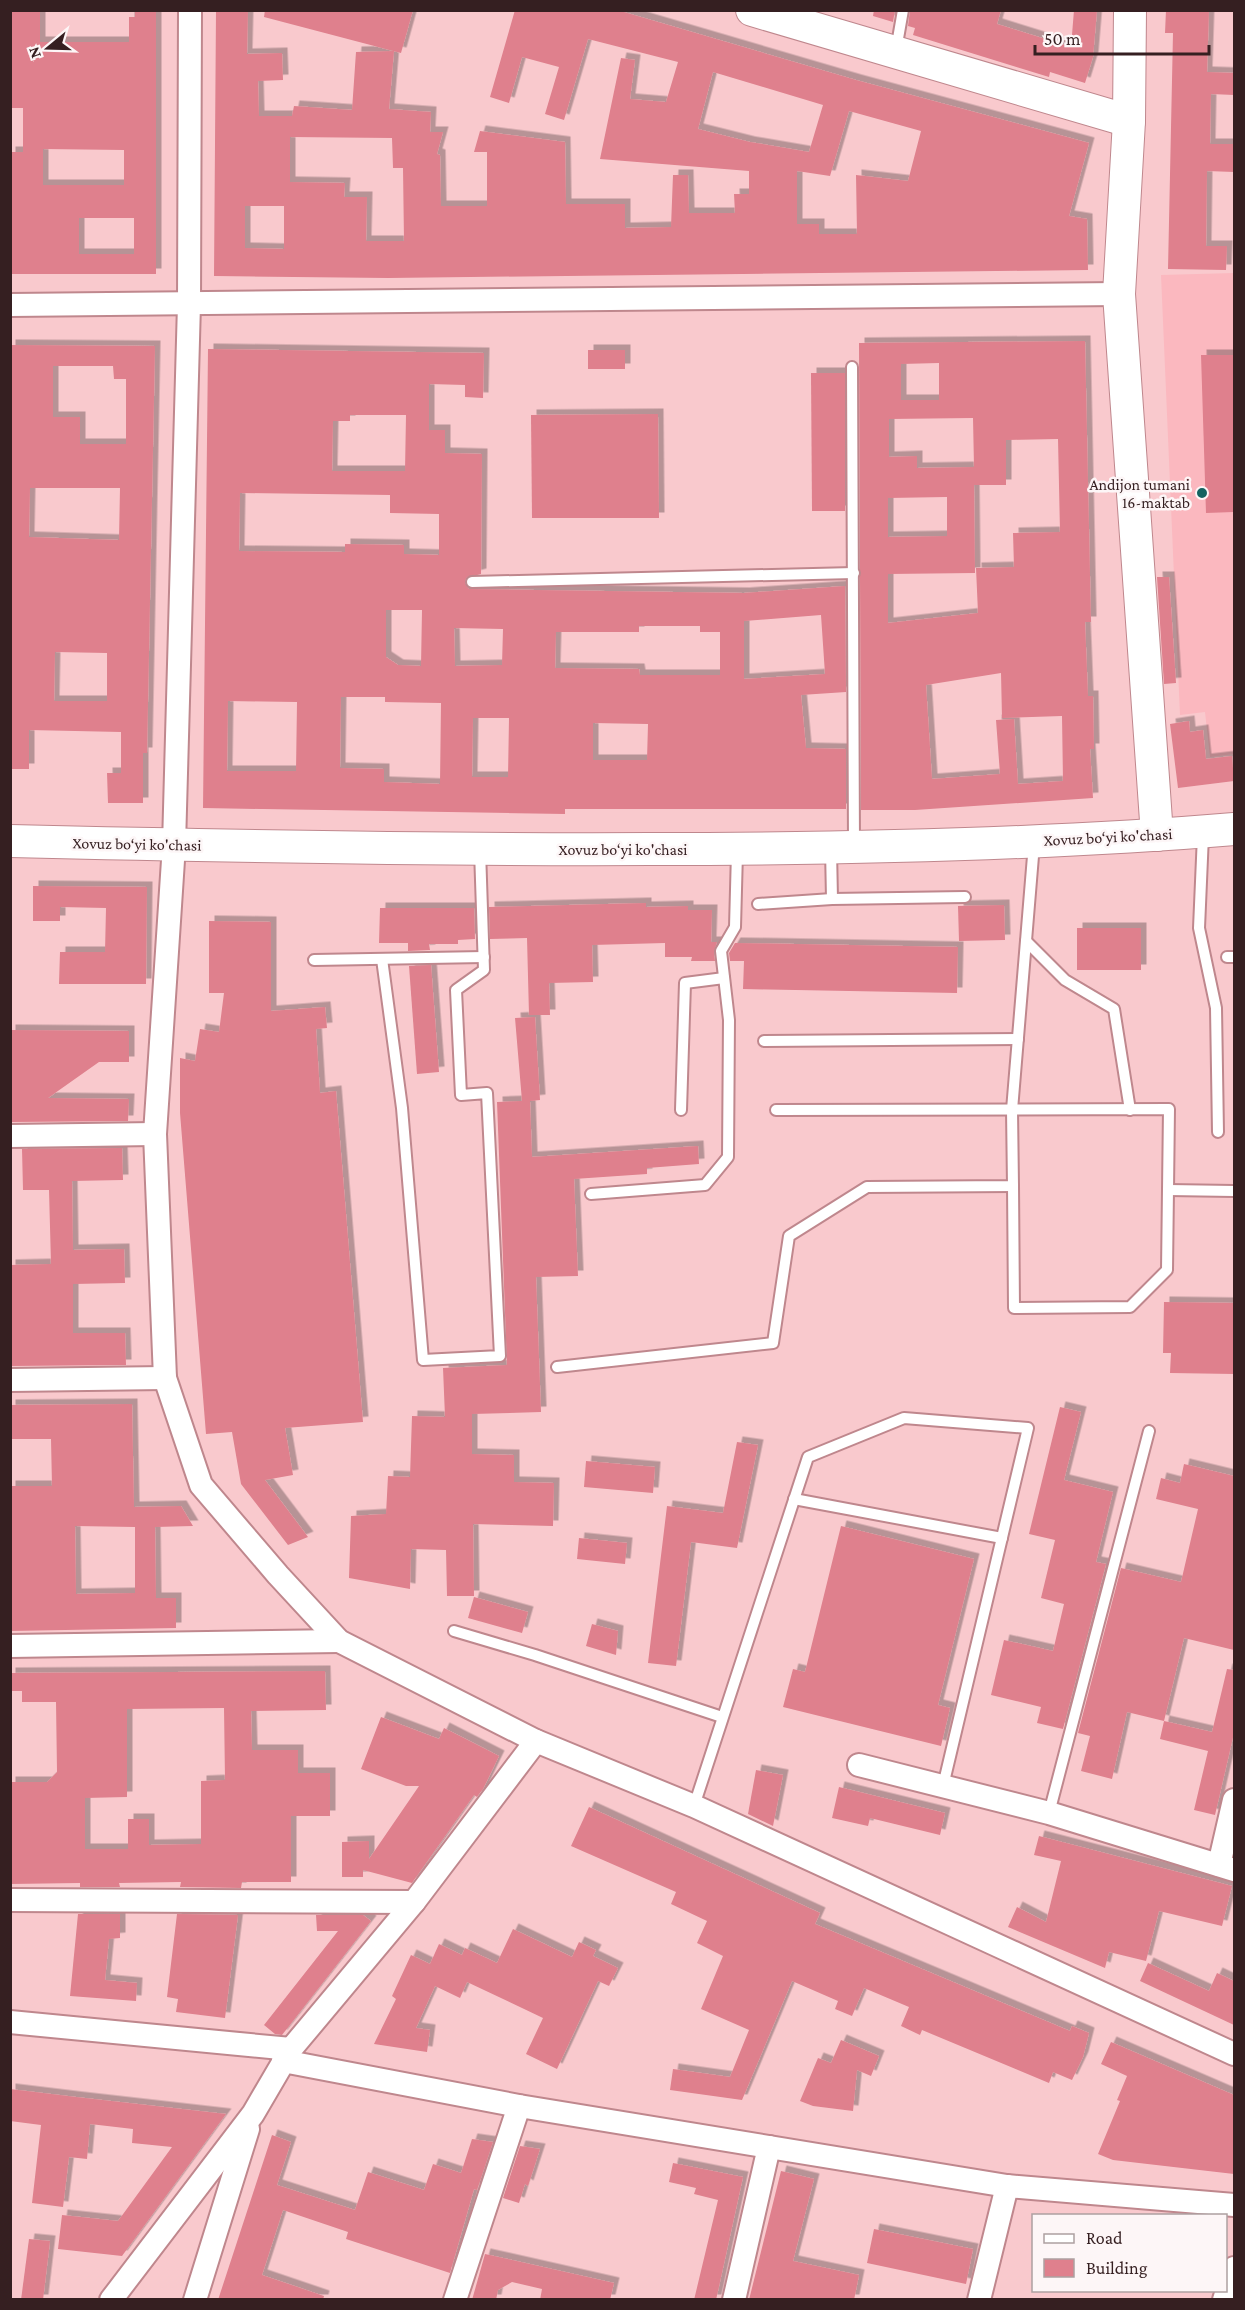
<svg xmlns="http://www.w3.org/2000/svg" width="1245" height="2310" font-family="'Crimson Pro',serif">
<defs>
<filter id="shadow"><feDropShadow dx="5.5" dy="-5.5" stdDeviation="0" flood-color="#0004"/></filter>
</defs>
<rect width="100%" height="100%" fill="#f9c9cd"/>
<!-- built -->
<polygon fill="#fbb8bf" points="1234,273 1234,754 1210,757 1205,712 1180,715 1161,275"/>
<!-- building -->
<g fill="#df808d" fill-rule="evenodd" filter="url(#shadow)">
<path d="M10,10h30v32h89v-25h6v-7h21v264h-146v-122h13v-44h-12zM43,149l81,1v35h-81zM79,218h55v36h-55z"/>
<path d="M216,10h32l-1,44 35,-1 1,27 -25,1 1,35h33l2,-10 58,4 4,-58 38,-1 -5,58 42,3 -1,20h13l-6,22 3,1 1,51h46v-54h-13l6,-21 85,11 1,62h59v24l46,-1 2,-52h15l1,38h46l-1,-19h15v-23l-149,-12 21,-101 14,2 -5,39 36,3 12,-40 -90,-23 -24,81 -19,-6 14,-47 -37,-10 -13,46 -19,-6 25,-87h102l239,70 233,63 -20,73 18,3 1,51 -700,8 -174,-2zM713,72l110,33 -14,47 -59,-10 -52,-13zM849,111l72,20 -13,50 -52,-6 1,59h-38v-10h-22v-53l33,5zM290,137l102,1 1,30h10l1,73h-38l1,-44h-23l1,-14 -55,-1zM245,206h39v43l-39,-1z"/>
<polygon points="265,10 413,10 401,53 264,17"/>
<polygon points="874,10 895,10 893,22 873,16"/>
<polygon points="910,10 1001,10 997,24 1071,47 1074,10 1097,10 1093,57 1085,83 1050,72 1049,77 913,35 915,28 908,26"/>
<polygon points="1166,10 1209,10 1207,72 1234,73 1234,95 1211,94 1210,144 1234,144 1234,172 1207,171 1206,246 1227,246 1226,270 1168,269 1173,33 1165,33"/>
<path d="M1085,341l6,281h-6l3,74h5l1,53h-4l3,49 -178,12h-54l-2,-467zM939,363v37h-38v-36zM973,418l1,49 -57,1v-12l-28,1v-38zM1058,439l2,93 -47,1 1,34 -38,1 2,45 -90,10v-49l87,-1 -1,-88h32v-45zM947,497v39l-59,1v-39zM1001,673l1,45 60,-2 1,65 -45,3 -4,-65 -18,1 4,54 -68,5 -6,-94z"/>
<path d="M10,345l145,1 -8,407h-4v50h-35l-1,-30h14v-41l-92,-2v39h-19zM53,366h60l1,13h12v65h-46v-27h-27zM30,488h90l-1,52 -90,-3zM55,652l52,1v48h-53z"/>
<path d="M208,349l276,4 -1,45 -18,-1v-12l-36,-1v46h16v23l37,1 -1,120 -15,4 -1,5 4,6 275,4 101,-7 1,106 -45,3 5,53 40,1v60h-281v5l-362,-6zM350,415h56l-1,56h-73l1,-50h17zM240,493l150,2v18l49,1v41l-35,-1v-9l-59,-1v8l-106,-1zM386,610h36l-1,56 -23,-1 -12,-8zM821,615l4,59 -81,5v-58zM639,626h61v6h20v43h-80l-1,-6 -84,-1 1,-36h83zM454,628l49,1 -1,36 -47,1zM341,697h44v5l56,1 -1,81 -56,-2v-13l-44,-1zM228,701l69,1 -1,69h-69zM473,718h36l-1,59h-36zM593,723l55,1 -1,36h-54z"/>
<rect x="588" y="350" width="37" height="19"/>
<polygon points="1201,355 1234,355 1234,512 1206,513"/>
<polygon points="811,373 845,373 845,511 812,511"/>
<polygon points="658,414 659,518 532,518 531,415"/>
<polygon points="1157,577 1169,577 1176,683 1164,684"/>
<polygon points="1189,721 1190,732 1203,730 1206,759 1232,756 1234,781 1178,788 1170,724"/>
<polygon points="33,886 147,887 146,984 59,984 60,952 105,952 106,908 60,907 60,921 33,921"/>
<polygon points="646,903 646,907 688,906 688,910 712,910 711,942 717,942 714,951 715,961 691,961 692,957 665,957 665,943 592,945 593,982 549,983 550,1015 529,1015 527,938 490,939 489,907"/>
<polygon points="1004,905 1005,940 959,941 958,906"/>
<polygon points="380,908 474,908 475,939 458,940 458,944 429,944 430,950 408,951 408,943 379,943"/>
<polygon points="209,921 271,922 271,1011 325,1007 327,1028 316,1029 320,1093 336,1091 363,1422 285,1428 293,1475 265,1480 308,1537 288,1545 241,1484 232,1432 206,1434 180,1113 180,1058 195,1061 200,1029 219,1032 224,993 209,993"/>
<rect x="1077" y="928" width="64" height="42"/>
<polygon points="735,943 958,947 957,993 743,989 744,961 730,961 729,953"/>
<polygon points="431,965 439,1072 417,1074 409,966"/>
<polygon points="535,1017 540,1100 530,1101 532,1157 698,1146 699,1164 647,1168 647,1174 574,1179 578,1276 536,1277 541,1412 472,1414 472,1454 514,1455 514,1482 554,1483 553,1526 473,1524 474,1596 447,1596 446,1550 411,1549 410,1589 349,1578 351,1516 386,1514 388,1476 410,1477 412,1416 445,1417 443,1368 507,1365 497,1102 522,1101 515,1018"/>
<polygon points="10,1030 129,1031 129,1062 99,1062 48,1098 129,1099 128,1121 10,1122"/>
<polygon points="122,1148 123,1180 72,1181 73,1250 124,1249 125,1283 73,1284 73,1333 125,1333 126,1365 10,1366 10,1265 51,1264 49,1190 23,1190 22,1149"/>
<polygon points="1164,1302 1234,1303 1234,1374 1170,1373 1171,1353 1163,1353"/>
<path d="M132,1404l2,103 47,-1 12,20 -38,1 1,71h20v30l-166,3v-145h42l-1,-47h-41v-34zM75,1526l60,1v66l-59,1z"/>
<polygon points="1060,1407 1081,1412 1064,1480 1113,1492 1096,1562 1106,1564 1063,1729 1037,1723 1041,1707 991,1695 1004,1640 1053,1651 1064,1604 1041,1598 1055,1540 1029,1534"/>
<polygon points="737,1442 758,1445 737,1548 691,1542 676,1666 648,1663 667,1506 723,1513"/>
<polygon points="586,1461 655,1467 653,1493 584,1487"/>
<polygon points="1184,1464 1234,1476 1234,1650 1184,1638 1164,1721 1212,1732 1227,1669 1234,1670 1234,1733 1215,1815 1194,1810 1208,1751 1160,1739 1164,1721 1127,1712 1112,1779 1081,1771 1090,1736 1078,1733 1121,1568 1181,1582 1198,1509 1156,1499 1161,1478 1180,1483"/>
<polygon points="841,1526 974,1559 938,1705 950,1708 941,1746 783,1707 793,1669 805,1672"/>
<polygon points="579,1538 627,1543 625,1564 577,1559"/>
<polygon points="474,1597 528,1612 522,1633 468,1618"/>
<polygon points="592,1624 618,1631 616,1655 586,1646"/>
<path d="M325,1671l1,39 -75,1 1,39h46v23h32v43h-39v66h-49l-1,6 -61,-1 1,-5 -62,1 1,4h-40v-4l-70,1v-102h37l10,-10 -1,-70h-34v-11h-12v-18zM224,1708l1,72 -24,1v63l-52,1v-26h-21v30h-43v-51l42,-1v-88z"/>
<polygon points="381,1717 439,1739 444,1728 499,1756 483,1789 477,1797 474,1795 412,1883 363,1870 363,1877 342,1877 342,1842 369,1841 369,1859 419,1786 406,1786 361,1769"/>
<polygon points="756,1770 783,1775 773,1826 748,1814"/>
<polygon points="839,1787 945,1813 940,1835 870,1818 868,1826 832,1818"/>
<polygon points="589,1807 820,1913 815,1924 1070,2031 1072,2026 1089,2033 1083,2057 1072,2080 1053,2072 1049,2083 922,2030 920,2035 901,2026 909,2007 864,1988 852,2016 835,2009 838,2001 792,1981 742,2100 670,2090 673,2069 730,2077 749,2030 701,2009 723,1956 697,1943 707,1921 671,1904 676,1892 571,1846"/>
<polygon points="1039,1836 1232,1886 1222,1926 1159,1911 1146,1961 1109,1952 1105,1968 1008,1927 1017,1907 1046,1922 1061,1861 1034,1855"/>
<polygon points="78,1914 120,1914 120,1938 109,1939 105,1980 137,1983 136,2001 70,1996"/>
<polygon points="177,1914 238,1915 225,2018 176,2012 178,1999 167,1997"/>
<polygon points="316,1915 363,1915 371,1921 282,2035 275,2034 264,2025 338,1931 317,1931"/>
<polygon points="513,1929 572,1957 579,1942 596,1950 593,1956 618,1968 609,1986 598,1981 557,2069 526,2054 543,2018 467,1982 460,1998 435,1986 416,2028 430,2030 427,2052 374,2044 396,1999 392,1996 411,1955 430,1964 439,1944 462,1955 465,1948 497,1963"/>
<polygon points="1148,1963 1209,1991 1217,1973 1234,1981 1234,2025 1140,1981"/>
<polygon points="841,2040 879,2056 871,2076 857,2070 853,2111 813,2106 800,2101 818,2058 831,2063"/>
<polygon points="1111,2042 1234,2095 1234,2174 1113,2160 1098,2154 1120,2101 1117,2100 1127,2076 1101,2064"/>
<polygon points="10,2089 76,2097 226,2114 122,2256 58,2249 62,2215 118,2221 172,2147 132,2143 133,2129 90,2124 87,2159 69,2157 63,2207 32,2203 41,2125 10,2121"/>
<polygon points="272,2135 291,2142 277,2185 355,2210 368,2172 424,2190 433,2164 461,2173 472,2139 493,2142 477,2190 474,2189 450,2273 346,2239 348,2232 283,2210 262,2275 324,2296 323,2300 218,2300"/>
<polygon points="520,2146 540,2149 528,2186 525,2184 519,2203 503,2198"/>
<polygon points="673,2163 743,2177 716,2300 694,2300 718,2200 694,2194 696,2188 669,2182"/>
<polygon points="781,2171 814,2179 793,2261 859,2275 854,2300 749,2300"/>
<polygon points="874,2229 973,2249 966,2284 867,2263"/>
<polygon points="29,2239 50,2241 43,2300 21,2300"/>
<polygon points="485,2254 614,2283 610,2300 540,2300 542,2289 512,2282 498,2290 496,2300 472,2300"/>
</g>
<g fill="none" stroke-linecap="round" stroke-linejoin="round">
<!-- lane casing -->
<g stroke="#bf878d" stroke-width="14">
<g id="lane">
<polyline points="896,50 903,10"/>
<polyline points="852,367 854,846"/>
<polyline points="472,582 854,573"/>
<polyline points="1203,835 1199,928 1216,1008 1218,1132"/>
<polyline points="831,849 832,899"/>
<polyline points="758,904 832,899 965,897"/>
<polyline points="1026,941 1065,980 1114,1009 1130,1110"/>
<polyline points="1227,957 1234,957"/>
<polyline points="382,959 402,1108 423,1360 500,1356 487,1093 461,1095 456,990 484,970 480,850"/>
<polyline points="314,960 484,957"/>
<polyline points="764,1041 1018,1039"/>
<polyline points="681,1110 685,983 724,978"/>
<polyline points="776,1110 1169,1109 1167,1270 1130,1307 1014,1308 1013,1186"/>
<polyline points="1168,1190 1234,1191"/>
<polyline points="591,1194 705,1185 728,1157 729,1020 721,951 735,927 737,852"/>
<polyline points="557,1367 773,1343 789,1236 867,1187 1013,1186 1012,1110 1034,844"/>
<polyline points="794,1499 1002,1538"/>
<polyline points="454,1631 535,1655 722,1717"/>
<polyline points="694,1806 808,1457 904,1418 1028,1428 943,1786"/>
<polyline points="1049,1813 1149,1431"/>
</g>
</g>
<!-- street casing -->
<g stroke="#bf878d" stroke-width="26">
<g id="street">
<polyline points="190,10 189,304 174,845 155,1134 165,1378 201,1485 278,1575 339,1641 536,1741 694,1806 1234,2054"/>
<polyline points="10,305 1119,294"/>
<polyline points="10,1136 155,1134"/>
<polyline points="10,1380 165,1378"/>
<polyline points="10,1646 339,1641"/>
<polyline points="859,1765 1049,1813 1234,1870"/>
<polyline points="1219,1865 1234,1800"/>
<polyline points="10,1900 414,1902"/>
<polyline points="10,2022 291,2049"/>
<polyline points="283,2061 519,2106 1007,2186 1234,2205"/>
<polyline points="111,2300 253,2114 291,2049 414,1902 536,1741"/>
<polyline points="195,2300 248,2129"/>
<polyline points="455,2300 519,2106"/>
<polyline points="734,2300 769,2147"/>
<polyline points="979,2300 1007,2186"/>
<polyline points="1224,2300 1234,2268"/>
</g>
</g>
<!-- secondary casing -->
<g stroke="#bf878d" stroke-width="34">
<g id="secondary">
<polyline points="752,10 1129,121"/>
<polyline points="1130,10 1129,121 1119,294 1157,835"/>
<path d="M10,841c214,5 427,9 640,8 195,0 390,-4 584,-20"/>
</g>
</g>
<!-- lane -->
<use href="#lane" stroke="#fff" stroke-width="10"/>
<!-- street -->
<use href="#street" stroke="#fff" stroke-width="22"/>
<!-- secondary -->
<use href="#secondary" stroke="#fff" stroke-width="32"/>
</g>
<!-- markers -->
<circle fill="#146361" stroke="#fdf6f7" stroke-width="2" cx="1202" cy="493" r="6"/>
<g text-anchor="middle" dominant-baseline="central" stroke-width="5" stroke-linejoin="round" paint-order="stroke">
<!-- poi labels -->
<g font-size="16" fill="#351f21" stroke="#fdf6f7" text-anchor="end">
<text x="1190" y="484">Andijon tumani<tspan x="1190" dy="18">16-maktab</tspan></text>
</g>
<!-- street labels -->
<g font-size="16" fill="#351f21" stroke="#fdf6f7">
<text transform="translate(1108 837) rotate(-3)">Xovuz bo‘yi ko'chasi</text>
<text transform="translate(137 844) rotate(1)">Xovuz bo‘yi ko'chasi</text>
<text x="623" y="849">Xovuz bo‘yi ko'chasi</text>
</g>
</g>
<!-- border -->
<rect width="1245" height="2310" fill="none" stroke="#351f21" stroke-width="24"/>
<!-- legend -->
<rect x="1032" y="2214" width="195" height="78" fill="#fdf6f7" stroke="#ada0a1" stroke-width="1.5"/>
<rect x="1044" y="2234" width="30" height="9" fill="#ffffff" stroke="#ada0a1" stroke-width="1.5"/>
<text x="1086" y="2244" font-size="18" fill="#351f21">Road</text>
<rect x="1044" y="2259" width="30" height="18" fill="#df808d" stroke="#ada0a1" stroke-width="1.5"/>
<text x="1086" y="2274" font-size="18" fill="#351f21">Building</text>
<!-- north arrow -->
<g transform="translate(48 48) rotate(251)" stroke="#fdf6f7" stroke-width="4.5" paint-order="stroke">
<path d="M0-4.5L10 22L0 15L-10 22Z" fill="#351f21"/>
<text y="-9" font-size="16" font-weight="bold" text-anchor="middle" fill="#351f21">N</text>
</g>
<!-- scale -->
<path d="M1035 45v9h174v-9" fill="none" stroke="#351f21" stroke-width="3"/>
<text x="1044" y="45" font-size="18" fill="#351f21" stroke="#fdf6f7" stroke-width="4.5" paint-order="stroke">50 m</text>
</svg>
